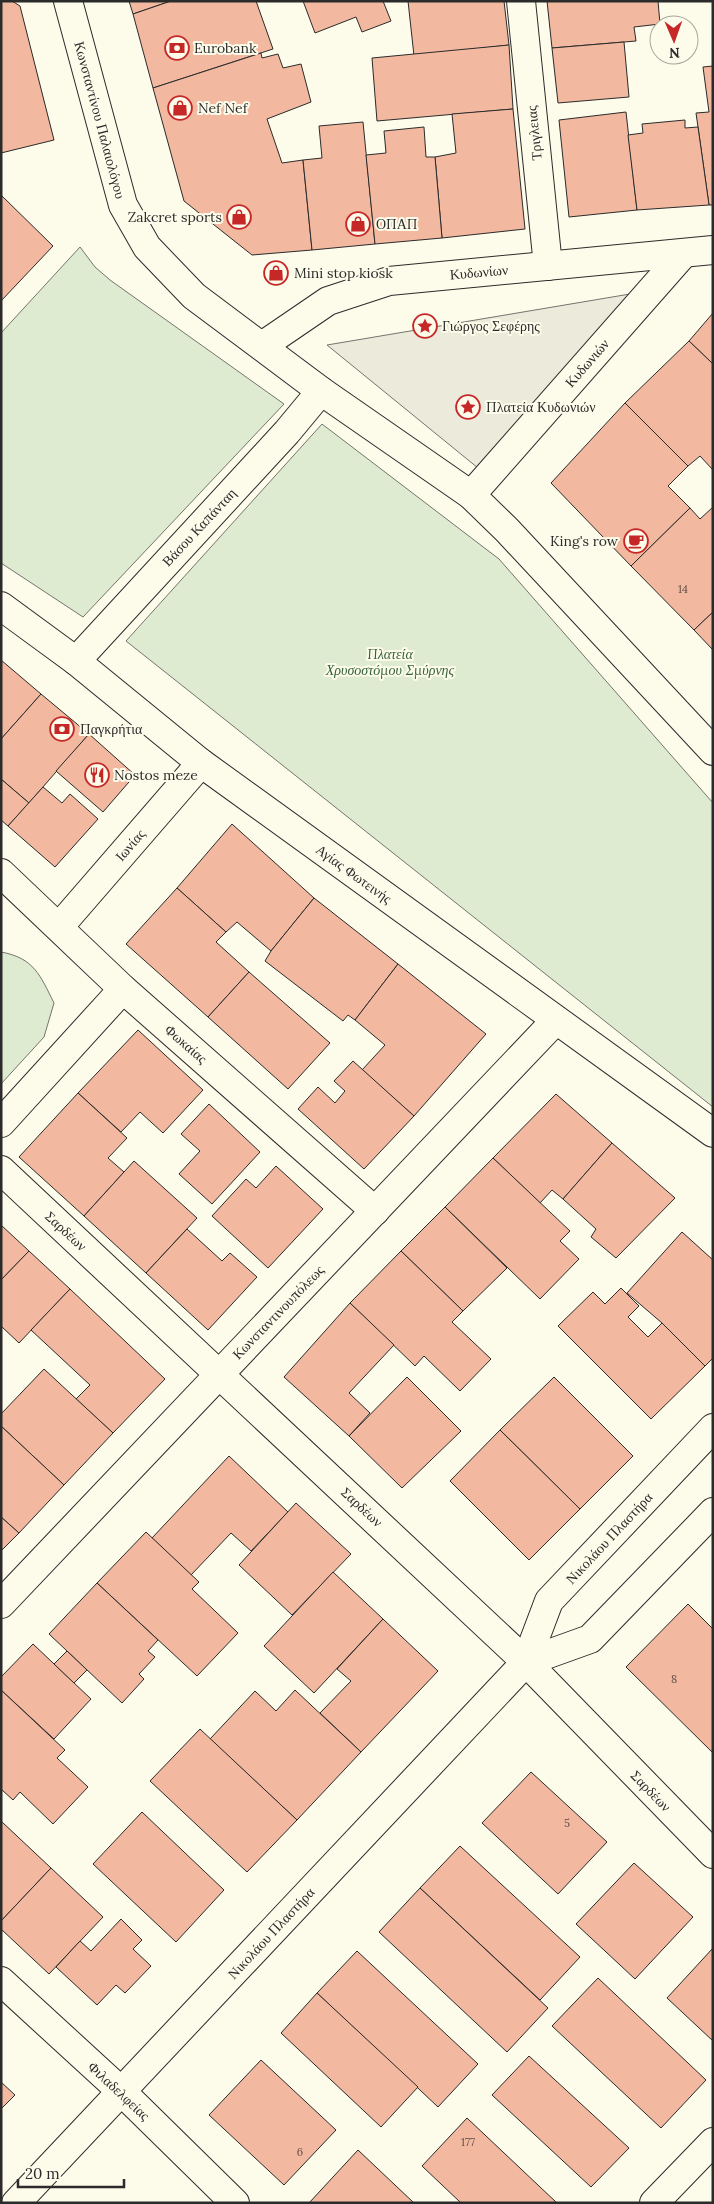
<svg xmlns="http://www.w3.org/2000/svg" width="714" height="2204" font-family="Lora,serif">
<rect width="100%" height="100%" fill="#fdfbea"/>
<!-- green -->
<g fill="#deebd1" stroke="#74746e">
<polygon points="80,247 95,267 110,280 284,404 83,617 1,563 1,333"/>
<polygon points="322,424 499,559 713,803 713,1107 126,641"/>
<path d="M1,952c33,6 39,23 53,51l-10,34 -43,47z"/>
</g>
<!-- parking -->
<polygon fill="#eceadb" stroke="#74746e" points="636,293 478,468 327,345"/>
<!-- building -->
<g fill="#f2b8a0" stroke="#2b2b2b">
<polygon points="1,1 12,1 20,6 54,140 1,153"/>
<polygon points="129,1 171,1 133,14"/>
<polygon points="171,1 256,1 273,49 153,88 133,14"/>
<polygon points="303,1 383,1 391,21 362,32 356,17 315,33"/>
<polygon points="408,1 504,1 509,45 414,56"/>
<polygon points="547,1 658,1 660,24 634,27 636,41 552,48"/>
<polygon points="624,42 629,97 558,103 552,48"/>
<polygon points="509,45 513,109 377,121 372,58"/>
<polygon points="261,53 262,58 278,54 283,68 301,64 311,102 267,119 282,163 303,160 312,250 252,255 184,201 153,88"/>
<polygon points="713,66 713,205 709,205 696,113 709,112 703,67"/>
<polygon points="513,109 525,229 442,238 435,157 456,153 452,114"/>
<polygon points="626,112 637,210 569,217 559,120"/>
<polygon points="685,120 685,128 698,127 709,205 637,210 628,135 643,133 642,124"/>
<polygon points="363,122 375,244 312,250 303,160 322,158 319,126"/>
<polygon points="424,127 426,157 435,157 442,238 375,244 366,155 386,153 384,131"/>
<polygon points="1,195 53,246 1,301"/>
<polygon points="713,313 713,364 689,341"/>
<polygon points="689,341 713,364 713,470 700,456 688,466 625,403"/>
<polygon points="625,403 688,466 668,486 690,508 631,566 551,483"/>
<polygon points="713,507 713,612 694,630 631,566 690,508 700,519"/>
<polygon points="713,612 713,650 694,630"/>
<polygon points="1,660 41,694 1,739"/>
<polygon points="41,694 89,734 29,803 1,779 1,739"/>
<polygon points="89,734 135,775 103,812 56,771"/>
<polygon points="1,779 29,803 8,826 1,820"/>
<polygon points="43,787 62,803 70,794 98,819 55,867 8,826"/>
<polygon points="232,824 314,898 271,951 237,922 226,932 177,888"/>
<polygon points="177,888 226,932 216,942 249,972 208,1017 126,944"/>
<polygon points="314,898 398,964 355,1020 348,1015 343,1021 265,961 271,951"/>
<polygon points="398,964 486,1034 414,1116 362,1070 385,1045 355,1020"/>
<polygon points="249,972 330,1043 288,1089 208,1017"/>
<polygon points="138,1030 203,1090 163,1133 140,1112 121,1132 78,1093"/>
<polygon points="353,1061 414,1116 364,1169 298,1109 318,1087 335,1103 345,1091 334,1081"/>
<polygon points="78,1093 127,1138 108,1158 124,1172 84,1216 19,1157"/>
<polygon points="556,1094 612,1143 563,1199 552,1190 540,1203 493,1158"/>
<polygon points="209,1104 260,1152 212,1204 179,1174 200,1151 181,1134"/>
<polygon points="612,1143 675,1198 616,1258 591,1237 596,1229 563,1199"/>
<polygon points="493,1158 570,1231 560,1241 579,1259 540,1299 445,1207"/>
<polygon points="134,1161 197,1218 146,1273 84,1216"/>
<polygon points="276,1166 323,1209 268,1268 212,1216 246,1179 256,1188"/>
<polygon points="445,1207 507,1268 463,1311 401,1251"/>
<polygon points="1,1225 29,1251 1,1280"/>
<polygon points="187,1229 222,1261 230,1253 257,1277 208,1330 146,1273"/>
<polygon points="682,1232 713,1260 713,1358 705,1366 662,1323 627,1293"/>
<polygon points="29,1251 70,1289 19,1343 1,1326 1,1280"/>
<polygon points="401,1251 463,1311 452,1322 491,1359 460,1391 424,1356 415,1366 350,1303"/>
<polygon points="621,1288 639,1306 628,1317 648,1337 662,1323 705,1366 651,1419 558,1326 593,1292 605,1304"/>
<polygon points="70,1289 165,1379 113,1433 76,1399 90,1385 31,1330"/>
<polygon points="350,1303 394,1345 349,1393 370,1413 349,1436 284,1377"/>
<polygon points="44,1369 113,1433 64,1485 1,1426 1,1414"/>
<polygon points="407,1377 461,1431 402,1488 349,1436"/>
<polygon points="554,1377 633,1456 580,1509 500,1430"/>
<polygon points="1,1426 64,1485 19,1533 1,1517"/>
<polygon points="500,1430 580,1509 529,1560 450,1481"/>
<polygon points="229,1456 288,1512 251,1551 231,1533 191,1575 152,1538"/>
<polygon points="296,1503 351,1554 292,1615 239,1565"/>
<polygon points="1,1517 19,1533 1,1551"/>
<polygon points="146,1532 199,1582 192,1589 238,1633 197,1676 97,1583"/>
<polygon points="333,1572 383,1619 314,1693 264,1646"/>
<polygon points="97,1583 158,1640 148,1651 155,1657 139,1674 144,1679 122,1703 49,1634"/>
<polygon points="688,1604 713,1629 713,1753 626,1667"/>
<polygon points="383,1619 438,1671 361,1752 320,1713 351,1681 337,1669"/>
<polygon points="33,1644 91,1699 54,1739 1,1690 1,1677"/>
<polygon points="67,1651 87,1670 74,1683 54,1664"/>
<polygon points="1,1690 65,1750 57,1758 88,1787 53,1824 20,1792 13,1800 1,1789"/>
<polygon points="295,1690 361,1752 297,1820 210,1739 255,1691 276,1711"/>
<polygon points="200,1729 297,1820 247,1872 150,1781"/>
<polygon points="531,1772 607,1842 558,1894 482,1823"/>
<polygon points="142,1812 224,1890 176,1942 93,1864"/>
<polygon points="1,1821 51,1868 1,1921"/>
<polygon points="460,1846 580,1957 540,2000 420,1888"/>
<polygon points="634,1863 693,1917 635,1979 576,1924"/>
<polygon points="51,1868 103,1917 49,1974 1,1929 1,1921"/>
<polygon points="420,1888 548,2008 507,2052 379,1932"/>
<polygon points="121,1919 142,1940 133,1949 151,1966 125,1993 116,1985 97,2005 56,1967 80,1941 91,1951"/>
<polygon points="713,1948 713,2041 667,1998"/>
<polygon points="357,1951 478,2064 438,2107 317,1993"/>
<polygon points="598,1978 706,2080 661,2128 552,2026"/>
<polygon points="317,1993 418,2087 381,2127 281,2033"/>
<polygon points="529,2056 629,2148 591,2187 492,2095"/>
<polygon points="261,2060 336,2130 284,2185 209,2115"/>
<polygon points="1,2082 15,2095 1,2109"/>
<polygon points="467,2118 557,2203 461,2203 422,2166"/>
<polygon points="358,2150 414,2203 309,2203"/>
</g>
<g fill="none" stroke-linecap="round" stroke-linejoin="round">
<!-- minor casing -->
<g stroke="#2b2b2b" stroke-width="30">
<g id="minor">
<polyline points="68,1 123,205 147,247 194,296 321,391 471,495 507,530 713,751"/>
<polyline points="521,1 548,266"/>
<polyline points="262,346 328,301 389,281 713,250"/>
<polyline points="471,495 684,253"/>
<polyline points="1,606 76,661 201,763 713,1133"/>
<polyline points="76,661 287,432 321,391"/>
<polyline points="1,873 123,989 375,1211"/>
<polyline points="59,927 201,763"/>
<polyline points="1,1123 123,989"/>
<polyline points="1,1170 526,1662 713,1854"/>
<polyline points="1,1604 556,1020"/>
<polyline points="526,1662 590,1639 713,1512"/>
<polyline points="1,1981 122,2092 235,2203"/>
<polyline points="16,2203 526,1662 549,1601 713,1428"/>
<polyline points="654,2203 713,2142"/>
</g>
</g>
<!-- minor -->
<use href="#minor" stroke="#fdfbea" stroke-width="28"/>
</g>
<!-- icons -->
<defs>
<g id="bank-ring" transform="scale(1.25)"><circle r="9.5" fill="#fdfbea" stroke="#c62828" stroke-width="1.5"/><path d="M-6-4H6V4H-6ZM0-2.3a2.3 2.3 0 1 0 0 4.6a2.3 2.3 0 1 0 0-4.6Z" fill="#c62828"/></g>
<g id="shop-ring" transform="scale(1.25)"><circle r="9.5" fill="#fdfbea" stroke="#c62828" stroke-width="1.5"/><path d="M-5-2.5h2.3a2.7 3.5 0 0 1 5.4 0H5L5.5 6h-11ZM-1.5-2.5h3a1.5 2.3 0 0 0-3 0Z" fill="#c62828"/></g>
<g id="sight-ring" transform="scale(1.25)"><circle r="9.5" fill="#fdfbea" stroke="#c62828" stroke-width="1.5"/><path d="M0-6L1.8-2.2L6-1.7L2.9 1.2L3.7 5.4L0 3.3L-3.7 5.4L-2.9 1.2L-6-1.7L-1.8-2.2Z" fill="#c62828"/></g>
<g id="cafe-ring" transform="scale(1.25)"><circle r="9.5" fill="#fdfbea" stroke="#c62828" stroke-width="1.5"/><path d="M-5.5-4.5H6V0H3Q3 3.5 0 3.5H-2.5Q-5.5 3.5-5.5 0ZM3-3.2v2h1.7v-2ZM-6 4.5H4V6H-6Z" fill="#c62828"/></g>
<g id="restaurant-ring" transform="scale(1.25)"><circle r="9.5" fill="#fdfbea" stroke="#c62828" stroke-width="1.5"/><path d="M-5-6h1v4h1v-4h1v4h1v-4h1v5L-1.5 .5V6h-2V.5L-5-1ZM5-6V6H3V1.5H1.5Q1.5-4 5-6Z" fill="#c62828"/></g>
</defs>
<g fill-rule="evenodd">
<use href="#bank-ring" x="177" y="48"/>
<use href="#shop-ring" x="180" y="108"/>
<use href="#shop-ring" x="239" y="217"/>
<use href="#shop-ring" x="358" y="224"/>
<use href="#shop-ring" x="276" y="273"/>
<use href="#sight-ring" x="425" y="326"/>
<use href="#sight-ring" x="468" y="407"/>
<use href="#cafe-ring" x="636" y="541"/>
<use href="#bank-ring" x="62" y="729"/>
<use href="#restaurant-ring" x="97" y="775"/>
</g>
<g text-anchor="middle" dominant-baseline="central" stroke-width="4" stroke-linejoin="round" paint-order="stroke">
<!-- number labels -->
<g font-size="11" fill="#5d4e48">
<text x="683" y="589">14</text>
<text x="674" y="1679">8</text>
<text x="567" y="1823">5</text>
<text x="468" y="2142">177</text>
<text x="300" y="2152">6</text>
</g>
<!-- poi labels -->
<g font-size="14" fill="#2b2b2b" stroke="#fdfbea" text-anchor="start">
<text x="194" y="48">Eurobank</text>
<text x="198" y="108">Nef Nef</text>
<text x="222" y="217" text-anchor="end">Zakcret sports</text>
<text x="376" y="224">ΟΠΑΠ</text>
<text x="294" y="273">Mini stop kiosk</text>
<text x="442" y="326">Γιώργος Σεφέρης</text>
<text x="486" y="407">Πλατεία Κυδωνιών</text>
<text x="618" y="541" text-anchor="end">King's row</text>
<text x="80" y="729">Παγκρήτια</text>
<text x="114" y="775">Nostos meze</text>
</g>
<!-- street labels -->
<g font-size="14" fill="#2b2b2b" stroke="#fdfbea">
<text transform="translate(100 120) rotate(75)">Κωνσταντίνου Παλαιολόγου</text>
<text transform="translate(534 133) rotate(-96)">Τριγλειας</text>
<text transform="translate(479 272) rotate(-5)">Κυδωνίων</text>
<text transform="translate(587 363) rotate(-49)">Κυδωνιών</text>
<text transform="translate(199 527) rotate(-47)">Βάσου Καπάνταη</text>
<text transform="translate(130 845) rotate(-49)">Ιωνίας</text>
<text transform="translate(354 874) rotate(36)">Αγίας Φωτεινής</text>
<text transform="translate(186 1044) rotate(41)">Φωκαίας</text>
<text transform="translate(66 1231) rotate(43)">Σαρδέων</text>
<text transform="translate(278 1312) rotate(-46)">Κωνσταντινουπόλεως</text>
<text transform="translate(362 1507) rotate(43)">Σαρδέων</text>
<text transform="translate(609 1538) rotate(-47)">Νικολάου Πλαστήρα</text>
<text transform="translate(651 1791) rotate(46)">Σαρδέων</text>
<text transform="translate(271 1933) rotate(-47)">Νικολάου Πλαστήρα</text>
<text transform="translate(119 2091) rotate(43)">Φιλαδελφείας</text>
</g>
<!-- park labels -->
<g font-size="14" font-style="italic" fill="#34623c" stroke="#fdfbea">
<text x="390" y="654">Πλατεία<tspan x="390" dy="16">Χρυσοστόμου Σμύρνης</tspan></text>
</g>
</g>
<!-- border -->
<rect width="714" height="2204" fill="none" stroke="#2b2b2b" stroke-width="5"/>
<!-- north arrow -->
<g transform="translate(674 40) rotate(178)"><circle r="24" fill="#fdfbea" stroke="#a9a89e"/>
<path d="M0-4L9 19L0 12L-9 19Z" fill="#c62828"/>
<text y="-8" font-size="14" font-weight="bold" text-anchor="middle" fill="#2b2b2b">N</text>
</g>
<!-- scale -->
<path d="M18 2179v8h106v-8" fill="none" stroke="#2b2b2b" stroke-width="2.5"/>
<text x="25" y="2179" font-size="15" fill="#2b2b2b" stroke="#fdfbea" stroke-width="4" paint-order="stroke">20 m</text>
</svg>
